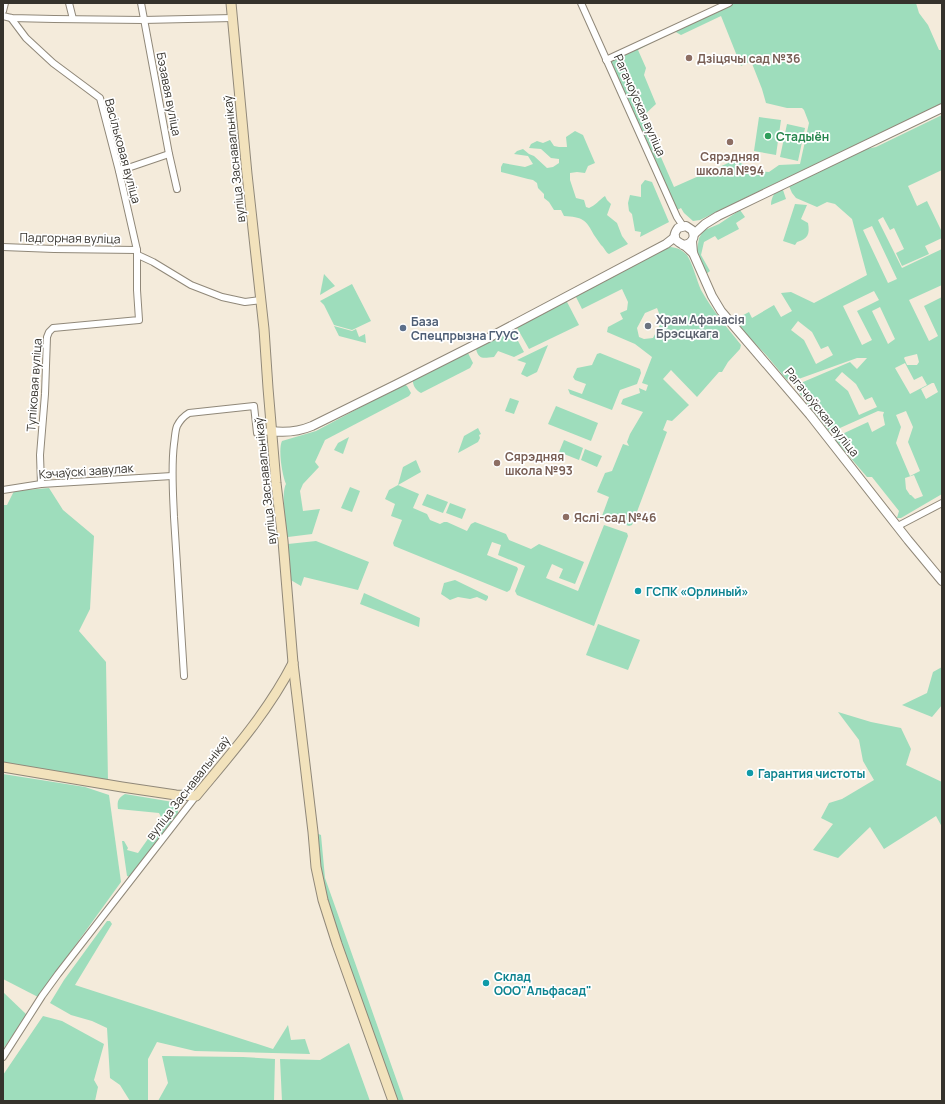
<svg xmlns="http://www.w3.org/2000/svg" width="945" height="1104" font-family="Manrope,sans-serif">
<rect width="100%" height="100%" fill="#f4ebdb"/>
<!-- green -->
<g fill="#9eddbc" fill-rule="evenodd">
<path d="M731,3h185l3,10 9,12 11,25h3v54l-162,77 -80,39 -7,1 -9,-8 -3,-5 -6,3 -66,-150zM721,16l20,50 10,-5 11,28 4,14 21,5h15l2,2 5,13 -9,41 -21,1 -10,7 -13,-1 -21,-11 -61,27 -31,-71 13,-12 -12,-29 2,-7 -8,-18 36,-19 7,4z"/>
<path d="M942,115v55l-34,16 9,20 10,-5 14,29 1,-1v9l-17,8 4,8 -27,12 -6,-13 8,-4 -10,-21 -4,2 -7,-13 -5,3 24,48 40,-19v36l-33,15 20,41 9,-5 -14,-30 18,-9v197l-41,24h-4l2,-7 -27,-34h-5l-31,-36 1,-4 3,-2 28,-13 4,10 13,-7 -2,-10 1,-3 -6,-1 -47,21 -2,-1 -34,-43 1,-3 54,-23 7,7 10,-11h-10l-64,23h-4l-3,-2 -19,-23 -21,-22h-2l-9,-12 1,-3 13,-7 3,6 22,-13 7,12 11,-6 -11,-18 10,-1 23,11 53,-28 -15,-56 -17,-15 -8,-2 -10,5 -21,-9 -4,-5 -3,-7 67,-35 20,-4zM872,226l25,53 -9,4 -25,-53zM874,291l5,9 -22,11 15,29 -10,5 -19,-39zM880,307l15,32 -7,5 -16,-33zM798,321l14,11 9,17 7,-3 5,9 -17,9 -12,-24 -13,-10zM917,354l2,8 -2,3h-10l-3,-7 1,-1zM905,363l9,17 8,-4 5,9 -17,9 -15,-26zM842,372l14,12 9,16 7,-3 5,10 -18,8 -11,-24 -13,-11zM932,383h2l4,9 -12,7 -5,-10zM906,411l7,16 -5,15 12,29 -10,5 -14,-33 5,-16 -5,-12zM914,475l9,21 -8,3 -4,-4h-1l-4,-6 -1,-11z"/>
<polygon points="759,117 781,120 776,155 754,151"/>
<polygon points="787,124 805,128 798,161 780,157"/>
<path d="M575,131l8,4 12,28 -7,3 -3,7 -8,-1 -7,1v7l6,18 8,2 2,7 3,1c7,-3 10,-8 16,-12l2,4 4,4 -4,11 10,8 5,13 6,8 -19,10c-4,-2 -4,-6 -8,-9 -3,-4 -4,-6 -7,-10 -8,-16 -12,-18 -30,-19l-3,-6h-7l-5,-8 -5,-4v-4l-6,-6 -1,-5 -4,-3 -5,-1 -27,-7v-5l2,-4 22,4 8,-3 -5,-8 -14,-2 3,-3 6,-2 6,5 5,2 13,12 6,-1 6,-4v-4l-8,-1 -10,-9 -12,-1 2,-4 6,-3 6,2 7,-3 4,6 5,1h8l-1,-10z"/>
<polygon points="645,180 652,182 669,222 640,237 641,232 635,231 632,214 629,211 628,203 630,195 641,197 641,185"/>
<path d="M782,187l4,12 -15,6c0,-8 4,-14 11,-18z"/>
<path d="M795,204l12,1 -6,14 7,4c2,11 0,16 -11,19l-2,3 -12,-4z"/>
<polygon points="740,210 745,217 736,223 739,229 718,240 715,236 704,242 701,255 710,271 706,274 697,250 699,238 702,233 705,230 719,224"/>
<path d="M668,247c8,0 13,2 19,8 5,7 10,26 14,35 11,20 26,37 40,55l-1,4 -12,13 -6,10h-3l-22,25 -26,-27 -8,9 26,26 -17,16 -5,-1 -4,10 4,2 -35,93 -3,1 -27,-10 7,-19 -12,-5 8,-19 7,-2 11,-27 6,2 -2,-4 3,-8 13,-22 -22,-8 2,-5 17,-6 -1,-5 7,3 2,-6 -6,-2 10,-26 -17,-13 -28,-12 1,-5 15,-8 -3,-6 7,-3 1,-8 -6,-13 -40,20 -8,-16zM657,308l5,13 -9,17 -9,1 -5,-2 -2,-9 8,-15z"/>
<polygon points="324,274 335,286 320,295"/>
<polygon points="352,284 371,321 352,330 334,325 324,305 320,301"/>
<polygon points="566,300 579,325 529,349 516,326"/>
<polygon points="334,326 352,331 356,329 359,337 365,334 366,343 339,336"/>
<path d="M511,328l13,24 -10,5 -16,-6 -4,6c-11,1 -15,3 -18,-8z"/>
<polygon points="548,345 537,372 527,377 521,374 526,363 517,360"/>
<path d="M465,351l3,2 5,10 -3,5 -49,25c-6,-3 -9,-9 -8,-15z"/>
<polygon points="600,353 640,369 641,373 637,384 620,390 612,410 570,394 568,389 582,394 586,384 575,380 573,377 577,368 592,365 597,354"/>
<path d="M404,384l3,2 4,7 -2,3 -84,44 -10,22 4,5 -16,17 -3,7 3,20 17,-2 -8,25 -24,3 -1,-1c-2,-11 -6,-43 -1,-52 -4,-9 -8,-35 -4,-43l34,-10z"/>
<polygon points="510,398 519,401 514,414 505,411"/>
<polygon points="556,406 598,423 591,441 548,424"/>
<polygon points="478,428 481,434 479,435 480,438 478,442 458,453 464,436"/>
<polygon points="349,437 343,454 334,450 338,443"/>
<polygon points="564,440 583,448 579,460 559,452"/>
<polygon points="585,449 602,456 597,467 581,460"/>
<polygon points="416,460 421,472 398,485 419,494 413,508 427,514 430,520 440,524 444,522 447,522 467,531 471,524 475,522 506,534 509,540 531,549 539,544 584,562 575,584 559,578 563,569 552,564 546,578 578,591 604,525 627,533 628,536 594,626 517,595 515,591 525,566 498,555 501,545 492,542 487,555 517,567 518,569 510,590 507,592 394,546 393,543 402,520 391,516 395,504 385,499 389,490 398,485 403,467"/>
<polygon points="350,487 360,491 352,512 341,508"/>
<polygon points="49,488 63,510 94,536 90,609 79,631 106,662 108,782 3,762 3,505 7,505 14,491"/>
<polygon points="427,494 448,502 443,513 422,505"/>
<polygon points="450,503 466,509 462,519 446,513"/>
<polygon points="316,541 369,562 358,590 304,577 301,586 289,579 287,547 288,544"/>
<polygon points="455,580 488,596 488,598 486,601 477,597 470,599 458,597 450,600 441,594 444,583"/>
<polygon points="364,593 420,618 419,627 360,604"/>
<polygon points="598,624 640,640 628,670 586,655"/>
<polygon points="942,667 942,705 932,717 902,705 927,693 933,672"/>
<polygon points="838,712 871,722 901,728 911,749 906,765 942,782 942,827 936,816 884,849 870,827 838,858 813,850 833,824 821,818 829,803 842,799 874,780 863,761 859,740"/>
<polygon points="3,774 85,787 109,795 121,882 38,997 3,979"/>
<path d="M125,794l48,8 5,4v7l-48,64 -3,-1 -5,-35h2l4,7 -1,2 11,3 24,-34 -3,-6 -41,-4c-1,-8 0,-11 7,-15z"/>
<polygon points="313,832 321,835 325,878 404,1101 393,1101 337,944"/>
<polygon points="107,921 110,921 112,924 75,985 273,1049 288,1025 291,1040 305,1039 310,1054 195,1051 157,1042 148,1059 148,1101 130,1101 120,1085 110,1078 107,1028 92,1021 71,1015 50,1003 64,980"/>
<polygon points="3,992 27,1015 3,1049"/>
<polygon points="43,1016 62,1021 104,1044 94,1080 98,1087 95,1101 3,1101 3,1075"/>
<polygon points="349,1043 370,1101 282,1101 280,1059 320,1060"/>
<polygon points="162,1056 243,1057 275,1059 274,1101 158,1101 168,1083"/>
</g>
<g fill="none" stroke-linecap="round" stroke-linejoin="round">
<!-- minor casing -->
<g stroke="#908879" stroke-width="8">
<g id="minor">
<polyline points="69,3 73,19"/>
<polyline points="141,3 169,154 177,189"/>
<polyline points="581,3 677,217 683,226"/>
<polyline points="3,11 5,3"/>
<polyline points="3,16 11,18 54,19 143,20 233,18"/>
<polyline points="11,18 26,38 53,63 100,98 119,171 137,250 137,290 139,320 53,328 49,332 47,337 45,394 40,455 41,484"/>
<polyline points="606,60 729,3"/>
<polyline points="119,171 169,154"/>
<polyline points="3,247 54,249 137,250"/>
<polyline points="138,255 153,262 191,285 222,297 245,302 261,300"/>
<polyline points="3,490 41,484 172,476"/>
<polyline points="898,526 942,503"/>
<path d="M184,676c-3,-53 -7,-106 -10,-159 -1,-25 -3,-49 0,-73 1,-6 1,-13 3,-18 3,-6 7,-10 12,-13l65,-7 3,27 14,-2"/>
<polyline points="3,1057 42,996 58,974 196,796"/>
</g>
</g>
<!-- tertiary casing -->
<g stroke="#908879" stroke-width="10">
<g id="tertiary">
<polyline points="694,234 705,224 718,216 942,108"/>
<polyline points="692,241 693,253 712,296 721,311 810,415 908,540 942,581"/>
<path d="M683,245c9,-1 13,-7 9,-15l-6,-4 -8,2c-8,11 -1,13 7,18 3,2 5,5 8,7"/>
<path d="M271,431c14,2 29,0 41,-5l85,-42 95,-48 174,-92 9,-7"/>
</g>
</g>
<!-- secondary casing -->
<g stroke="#908879" stroke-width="11">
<g id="secondary">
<polyline points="231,3 247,174 264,329 268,388 276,483 283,541 293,663 313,832 316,867 323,900 337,944 393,1101"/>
<path d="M3,767l119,20 54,8 20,1c35,-42 72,-84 97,-133"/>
</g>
</g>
<!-- minor -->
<use href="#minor" stroke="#fff" stroke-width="6"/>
<!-- tertiary -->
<use href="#tertiary" stroke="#fff" stroke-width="8"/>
<!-- secondary -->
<use href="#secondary" stroke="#f2e2bc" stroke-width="9"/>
</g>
<!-- markers -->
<g fill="#8d6e63" stroke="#fff" stroke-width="1.5">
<circle cx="689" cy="58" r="4"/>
<circle cx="730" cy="142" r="4"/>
<circle cx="497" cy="463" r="4"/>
<circle cx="566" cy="517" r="4"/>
</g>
<circle fill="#2e9e5b" stroke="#fff" stroke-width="1.5" cx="768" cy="136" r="4"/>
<circle fill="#6b7280" stroke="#fff" stroke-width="1.5" cx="648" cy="326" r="4"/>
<circle fill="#5c6f8a" stroke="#fff" stroke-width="1.5" cx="403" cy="328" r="4"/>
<g fill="#0f9aa8" stroke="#fff" stroke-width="1.5">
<circle cx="638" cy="591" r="4"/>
<circle cx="750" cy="773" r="4"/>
<circle cx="486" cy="983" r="4"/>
</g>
<g text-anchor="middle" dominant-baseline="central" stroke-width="3.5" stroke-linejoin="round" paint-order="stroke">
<!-- education labels -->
<g font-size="12" font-weight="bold" fill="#785e54" stroke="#fff" text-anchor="start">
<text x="697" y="58">Дзіцячы сад №36</text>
<text x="730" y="156" text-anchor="middle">Сярэдняя<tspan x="730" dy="14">школа №94</tspan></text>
<text x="505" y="456">Сярэдняя<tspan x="505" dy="14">школа №93</tspan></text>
<text x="574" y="517">Яслі-сад №46</text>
</g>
<!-- street labels -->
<g font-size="12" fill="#35322c" stroke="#fff">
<text transform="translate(169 94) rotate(79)">Бэзавая вуліца</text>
<text transform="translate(640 105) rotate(66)">Рагачоўская вуліца</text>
<text transform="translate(123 151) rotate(75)">Васільковая вуліца</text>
<text transform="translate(234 159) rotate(-96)">вуліца Заснавальнікаў</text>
<text transform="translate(70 238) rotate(1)">Падгорная вуліца</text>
<text transform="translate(34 385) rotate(-86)">Тупіковая вуліца</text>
<text transform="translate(822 412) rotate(51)">Рагачоўская вуліца</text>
<text transform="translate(86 471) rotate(-4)">Кэчаўскі завулак</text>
<text transform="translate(265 481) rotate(-96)">вуліца Заснавальнікаў</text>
<text transform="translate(188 788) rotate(-52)">вуліца Заснавальнікаў</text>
</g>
<!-- leisure labels -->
<g font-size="12" font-weight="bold" fill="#27864d" stroke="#fff" text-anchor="start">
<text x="776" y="136">Стадыён</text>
</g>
<!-- worship labels -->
<g font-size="12" font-weight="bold" fill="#5b616d" stroke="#fff" text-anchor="start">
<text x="656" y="319">Храм Афанасія<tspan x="656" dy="14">Брэсцкага</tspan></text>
</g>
<!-- service labels -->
<g font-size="12" font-weight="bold" fill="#4e5e75" stroke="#fff" text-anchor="start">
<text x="411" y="321">База<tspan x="411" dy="14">Спецпрызна ГУУС</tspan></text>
</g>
<!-- culture labels -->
<g font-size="12" font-weight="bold" fill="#0d838f" stroke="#fff" text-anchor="start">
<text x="646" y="591">ГСПК «Орлиный»</text>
<text x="758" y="773">Гарантия чистоты</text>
<text x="494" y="976">Склад<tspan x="494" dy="14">ООО"Альфасад"</tspan></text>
</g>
</g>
<!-- border -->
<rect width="945" height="1104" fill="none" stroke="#35322c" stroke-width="8"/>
</svg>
